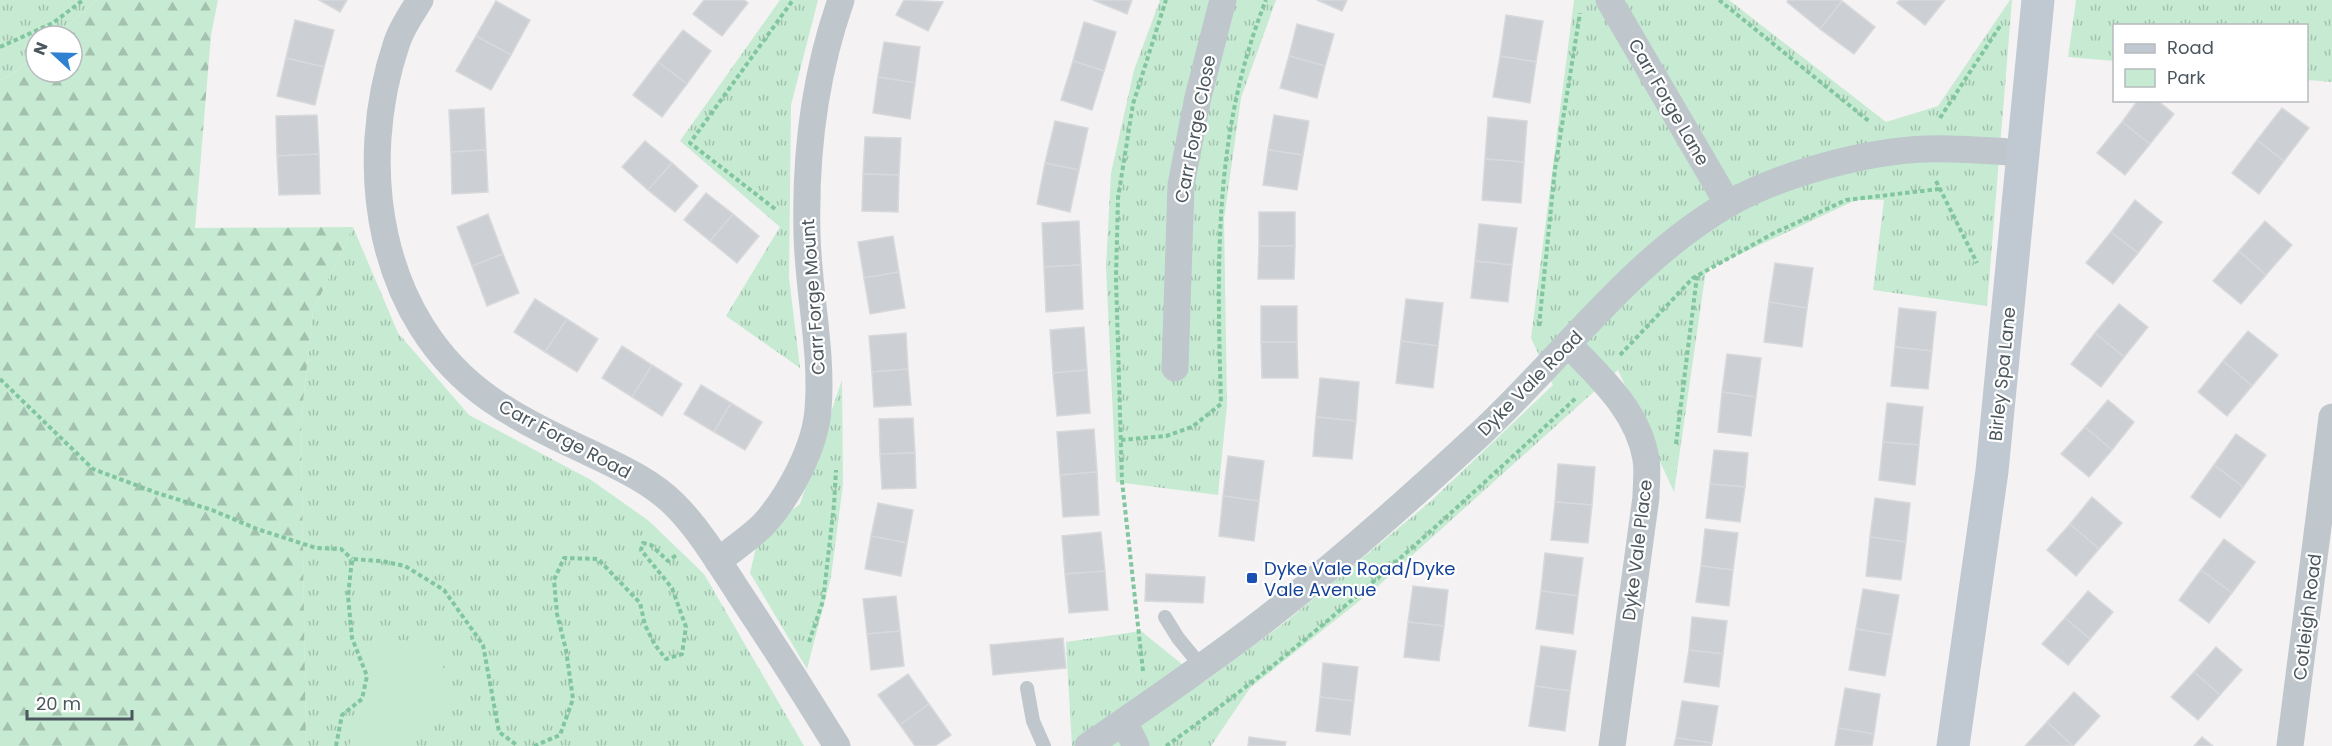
<svg xmlns="http://www.w3.org/2000/svg" width="2332" height="746" font-family="Poppins,sans-serif">
<defs>
<pattern id="grass-tufts" width="24" height="20" patternUnits="userSpaceOnUse" patternTransform="scale(1.5)"><rect width="24" height="20" fill="#c6ebd2"/><path d="M3 7l-1-3M5 7V3M7 7l1-3M15 17l-1-3M17 17v-4M19 17l1-3" fill="none" stroke="#a3c1ae"/></pattern>
<pattern id="forest-firs" width="22" height="20" patternUnits="userSpaceOnUse" patternTransform="scale(1.5)"><rect width="22" height="20" fill="#c6ebd2"/><path d="M5 1l3.5 6h-7zM16 11l3.5 6h-7z" fill="#a3c1ae"/></pattern>
</defs>
<rect width="100%" height="100%" fill="#f4f2f2"/>
<!-- grass -->
<g fill="url(#grass-tufts)">
<polygon points="0,0 97,0 56,36 36,36 36,54 14,73 0,80"/>
<polygon points="780,0 818,0 791,105 789,278 800,368 726,316 780,227 680,141"/>
<polygon points="1160,0 1276,0 1241,98 1224,219 1227,405 1218,495 1116,482 1106,267 1111,173 1134,70"/>
<polygon points="1574,0 1729,0 1886,122 1938,106 2010,0 2012,0 1987,306 1873,290 1884,200 1856,200 1706,270 1674,492 1618,370 1377,587 1250,688 1211,746 1072,746 1066,642 1141,631 1204,682 1283,624 1431,501 1553,385 1531,338"/>
<polygon points="2076,0 2332,0 2332,82 2307,80 2306,26 2114,26 2114,61 2068,57"/>
<polygon points="353,227 398,333 469,415 591,480 649,521 704,574 804,746 306,746 301,420 313,311"/>
<polygon points="842,380 843,484 831,577 807,669 750,573 759,535 800,504"/>
</g>
<!-- forest -->
<polygon fill="url(#forest-firs)" points="97,0 218,0 211,35 195,228 353,227 313,311 301,420 306,746 0,746 0,80 14,73 36,54 36,72 72,72 72,36 56,36"/>
<!-- park -->
<path fill="#c6ebd2" d="M404,640c63,14 57,90 -8,95l-3,11h-44l4,-16 14,-11c-30,-34 -5,-75 37,-79z"/>
<!-- building -->
<g fill="#cccfd3" stroke="#d7d9dc" stroke-width="1.5">
<polygon points="319,0 347,0 340,12"/>
<polygon points="704,0 744,0 748,3 722,36 693,14"/>
<polygon points="904,0 943,2 928,31 896,15"/>
<polygon points="1093,0 1132,0 1127,14"/>
<polygon points="1317,0 1347,0 1342,11"/>
<polygon points="1788,0 1840,0 1842,1 1820,29 1787,2"/>
<polygon points="1900,0 1945,0 1925,25 1897,3"/>
<polygon points="496,1 530,20 511,55 476,36"/>
<polygon points="1842,1 1875,27 1854,54 1820,29"/>
<polygon points="1506,15 1543,21 1536,62 1500,56"/>
<polygon points="295,20 334,30 324,67 286,58"/>
<polygon points="1084,22 1116,32 1104,71 1073,61"/>
<polygon points="1297,24 1334,34 1325,66 1289,56"/>
<polygon points="683,30 711,51 687,84 658,62"/>
<polygon points="476,36 511,55 491,90 456,71"/>
<polygon points="884,42 920,47 915,83 878,77"/>
<polygon points="1289,56 1325,66 1317,98 1280,88"/>
<polygon points="1500,56 1536,62 1530,103 1493,97"/>
<polygon points="286,58 324,67 315,105 277,96"/>
<polygon points="1073,61 1104,71 1092,110 1061,100"/>
<polygon points="658,62 687,84 662,117 633,95"/>
<polygon points="878,77 915,83 910,119 873,113"/>
<polygon points="2138,100 2157,100 2174,114 2150,144 2122,122"/>
<polygon points="484,108 486,150 451,152 449,110"/>
<polygon points="2282,108 2309,128 2284,161 2257,140"/>
<polygon points="317,115 319,154 277,156 276,116"/>
<polygon points="1274,115 1309,121 1303,155 1268,150"/>
<polygon points="1488,117 1527,121 1524,162 1485,159"/>
<polygon points="1055,121 1088,128 1079,170 1045,163"/>
<polygon points="2122,122 2150,144 2125,175 2097,153"/>
<polygon points="865,137 901,138 899,175 863,174"/>
<polygon points="2257,140 2284,161 2259,194 2232,173"/>
<polygon points="645,141 672,163 648,190 622,167"/>
<polygon points="486,150 488,192 452,194 451,152"/>
<polygon points="1268,150 1303,155 1297,190 1263,185"/>
<polygon points="319,154 320,194 279,195 277,156"/>
<polygon points="1485,159 1524,162 1521,203 1482,200"/>
<polygon points="672,163 698,186 675,212 648,190"/>
<polygon points="1045,163 1079,170 1070,212 1037,204"/>
<polygon points="863,174 899,175 898,212 862,211"/>
<polygon points="706,193 733,214 710,241 684,220"/>
<polygon points="2135,200 2162,222 2138,253 2111,232"/>
<rect x="1259" y="212" width="36" height="34"/>
<polygon points="488,214 503,254 472,266 457,227"/>
<polygon points="733,214 759,236 737,263 710,241"/>
<polygon points="1079,221 1081,265 1044,267 1042,223"/>
<polygon points="2265,221 2292,245 2266,275 2239,251"/>
<polygon points="1479,224 1517,228 1512,265 1475,261"/>
<polygon points="2111,232 2138,253 2113,284 2086,263"/>
<polygon points="893,236 899,272 864,278 858,242"/>
<polygon points="1259,246 1295,246 1294,279 1258,279"/>
<polygon points="2239,251 2266,275 2241,304 2213,281"/>
<polygon points="503,254 519,293 487,306 472,266"/>
<polygon points="1475,261 1512,265 1508,302 1471,298"/>
<polygon points="1775,263 1813,268 1807,308 1769,302"/>
<polygon points="1081,265 1083,309 1046,312 1044,267"/>
<polygon points="899,272 905,308 870,314 864,278"/>
<polygon points="535,299 567,319 545,352 514,332"/>
<polygon points="1406,299 1443,303 1438,346 1401,341"/>
<polygon points="1769,302 1807,308 1802,347 1764,342"/>
<polygon points="2119,304 2148,327 2124,357 2095,333"/>
<rect x="1261" y="306" width="36" height="36"/>
<polygon points="1899,308 1936,312 1932,351 1895,347"/>
<polygon points="567,319 598,339 577,372 545,352"/>
<polygon points="1084,327 1087,370 1053,373 1050,330"/>
<polygon points="2248,331 2278,355 2252,386 2223,361"/>
<polygon points="906,333 908,369 872,372 869,336"/>
<polygon points="2095,333 2124,357 2101,387 2071,364"/>
<polygon points="1401,341 1438,346 1433,388 1396,383"/>
<polygon points="1261,342 1297,342 1298,378 1262,378"/>
<polygon points="622,346 652,365 632,397 602,378"/>
<polygon points="1895,347 1932,351 1928,389 1891,386"/>
<polygon points="1727,354 1761,358 1756,397 1722,392"/>
<polygon points="2223,361 2252,386 2227,416 2198,392"/>
<polygon points="652,365 682,384 662,416 632,397"/>
<polygon points="908,369 911,405 874,407 872,372"/>
<polygon points="1087,370 1090,413 1057,416 1053,373"/>
<polygon points="1320,378 1359,382 1356,421 1316,417"/>
<polygon points="701,385 731,403 714,432 684,414"/>
<polygon points="1722,392 1756,397 1751,436 1718,432"/>
<polygon points="2108,400 2134,422 2112,450 2085,427"/>
<polygon points="731,403 762,422 745,450 714,432"/>
<polygon points="1887,403 1923,407 1919,445 1883,442"/>
<polygon points="1316,417 1356,421 1352,459 1313,456"/>
<polygon points="913,418 915,453 880,454 879,419"/>
<polygon points="2085,427 2112,450 2089,477 2061,454"/>
<polygon points="1094,429 1097,472 1060,475 1057,432"/>
<polygon points="2236,434 2266,455 2243,487 2214,465"/>
<polygon points="1883,442 1919,445 1915,485 1879,480"/>
<polygon points="1714,450 1748,453 1745,487 1710,484"/>
<polygon points="915,453 916,488 882,489 880,454"/>
<polygon points="1228,456 1264,461 1259,501 1223,496"/>
<polygon points="1558,464 1595,467 1592,505 1555,502"/>
<polygon points="2214,465 2243,487 2220,518 2191,497"/>
<polygon points="1097,472 1099,515 1063,517 1060,475"/>
<polygon points="1710,484 1745,487 1740,522 1706,518"/>
<polygon points="1223,496 1259,501 1254,541 1219,536"/>
<polygon points="2092,497 2122,523 2099,549 2070,524"/>
<polygon points="1875,498 1910,503 1906,542 1870,537"/>
<polygon points="1555,502 1592,505 1588,543 1551,540"/>
<polygon points="878,503 913,510 907,543 871,536"/>
<polygon points="2070,524 2099,549 2076,576 2047,550"/>
<polygon points="1705,529 1738,533 1733,570 1701,566"/>
<polygon points="1101,532 1105,571 1065,574 1062,536"/>
<polygon points="871,536 907,543 901,576 865,569"/>
<polygon points="1870,537 1906,542 1901,580 1866,576"/>
<polygon points="2224,539 2255,562 2232,593 2201,570"/>
<polygon points="1545,553 1583,558 1578,596 1541,591"/>
<polygon points="1701,566 1733,570 1729,606 1696,602"/>
<polygon points="2201,570 2232,593 2209,623 2179,600"/>
<polygon points="1105,571 1108,610 1069,613 1065,574"/>
<polygon points="1146,574 1205,577 1203,603 1145,601"/>
<polygon points="1413,586 1448,590 1444,626 1408,622"/>
<polygon points="1863,589 1899,595 1892,635 1856,629"/>
<polygon points="1541,591 1578,596 1573,634 1536,629"/>
<polygon points="2088,591 2113,612 2090,639 2065,618"/>
<polygon points="896,596 900,631 867,634 863,599"/>
<polygon points="1692,617 1727,621 1723,654 1689,650"/>
<polygon points="2065,618 2090,639 2068,665 2042,644"/>
<polygon points="1408,622 1444,626 1439,661 1404,657"/>
<polygon points="1856,629 1892,635 1885,676 1849,670"/>
<polygon points="900,631 904,666 871,670 867,634"/>
<polygon points="1063,638 1066,668 993,675 990,645"/>
<polygon points="1541,646 1576,651 1570,691 1535,686"/>
<polygon points="2216,647 2242,670 2220,695 2194,672"/>
<polygon points="1689,650 1723,654 1719,687 1684,682"/>
<polygon points="1323,663 1358,667 1354,701 1320,697"/>
<polygon points="2194,672 2220,695 2198,720 2171,697"/>
<polygon points="908,674 929,704 900,725 878,695"/>
<polygon points="1535,686 1570,691 1565,731 1529,726"/>
<polygon points="1845,688 1880,694 1874,734 1838,728"/>
<polygon points="2074,692 2100,716 2073,746 2047,722"/>
<polygon points="1320,697 1354,701 1350,735 1316,731"/>
<polygon points="1682,701 1718,706 1712,743 1676,738"/>
<polygon points="929,704 951,735 935,746 915,746 900,725"/>
<polygon points="2047,722 2073,746 2025,746"/>
<polygon points="1838,728 1874,734 1872,746 1835,746"/>
<polygon points="1249,737 1286,742 1285,746 1248,746"/>
<polygon points="2202,737 2213,746 2194,746"/>
<polygon points="1676,738 1712,743 1711,746 1674,746"/>
</g>
<g fill="none" stroke-linecap="round" stroke-linejoin="round">
<!-- path -->
<g stroke="#82c69f" stroke-width="4" stroke-dasharray="4.5 3" stroke-linecap="butt">
<polyline points="1719,0 1870,122"/>
<polyline points="0,47 53,23 83,0"/>
<polyline points="1940,118 2000,26"/>
<polyline points="1936,181 1977,263"/>
<polyline points="775,209 690,143 793,0"/>
<polyline points="1539,326 1555,169 1580,13"/>
<polyline points="1620,355 1693,278 1774,233 1846,200 1939,189"/>
<polyline points="0,379 93,469 157,493 212,510 257,529 316,548 341,549 352,559"/>
<path d="M1121,440l45,-4 26,-9 29,-23c-4,-139 -8,-272 45,-404"/>
<polyline points="1676,444 1697,276"/>
<polyline points="809,642 823,601 834,505 836,470"/>
<polyline points="1143,671 1122,481 1116,278 1118,198 1133,104 1166,0"/>
<polyline points="336,746 342,715 362,699 367,676 352,638 348,596 352,559 381,561 405,566 444,590 483,645 499,732 518,746"/>
<polyline points="534,746 560,735 573,699 566,650 557,614 554,580 564,558 598,559 640,603 645,625 655,645 666,659 682,654 686,627 672,588 641,550 643,543 651,545 668,561 678,554"/>
<path d="M1166,746c147,-104 278,-226 410,-348"/>
</g>
<!-- lane -->
<g stroke="#bfc7cc" stroke-width="14">
<polyline points="1165,617 1178,638 1201,666"/>
<polyline points="1027,688 1033,721 1044,746"/>
</g>
<!-- street -->
<g stroke="#bfc7cc" stroke-width="27">
<path d="M420,0c-8,13 -18,27 -23,42 -42,123 -20,278 93,357 30,21 63,37 96,52 31,15 64,29 89,54 25,25 45,59 64,88 34,51 66,101 98,153"/>
<polyline points="1609,0 1728,204"/>
<path d="M1568,344c33,34 70,67 78,115 2,12 0,26 0,38l-34,249"/>
<polyline points="1175,368 1181,185 1198,97 1223,0"/>
<path d="M718,561c15,-12 32,-23 46,-37 25,-28 51,-76 54,-114 5,-59 -10,-118 -11,-177 -2,-79 8,-159 34,-233"/>
<polyline points="1124,722 1136,746"/>
<path d="M1088,746c60,-41 121,-83 178,-127 74,-58 145,-121 214,-185 82,-76 150,-173 248,-230 52,-30 139,-53 198,-55 33,-1 66,2 98,4"/>
<polyline points="2290,746 2332,417"/>
</g>
<!-- secondary -->
<polyline stroke="#c0c9d1" stroke-width="33" points="1953,746 1992,471 2038,0"/>
</g>
<!-- markers -->
<rect fill="#1a4fb4" stroke="#fff" stroke-width="2" x="1246" y="572" width="12" height="12" rx="3"/>
<g text-anchor="middle" dominant-baseline="central" stroke-width="4.5" stroke-linejoin="round" paint-order="stroke">
<!-- street labels -->
<g font-size="18" fill="#4b565d" stroke="#fff">
<text transform="translate(1669 102) rotate(60)">Carr Forge Lane</text>
<text transform="translate(1195 129) rotate(-79)">Carr Forge Close</text>
<text transform="translate(813 297) rotate(-94)">Carr Forge Mount</text>
<text transform="translate(2002 374) rotate(-84)">Birley Spa Lane</text>
<text transform="translate(1530 383) rotate(-45)">Dyke Vale Road</text>
<text transform="translate(565 439) rotate(28)">Carr Forge Road</text>
<text transform="translate(1637 550) rotate(-83)">Dyke Vale Place</text>
<text transform="translate(2307 617) rotate(-83)">Cotleigh Road</text>
</g>
<!-- transit labels -->
<g font-size="18" fill="#164399" stroke="#fff" text-anchor="start">
<text x="1264" y="568">Dyke Vale Road/Dyke<tspan x="1264" dy="21">Vale Avenue</tspan></text>
</g>
</g>
<!-- legend -->
<rect x="2113" y="24" width="195" height="78" fill="#ffffff" stroke="#b7bbbe" stroke-width="1.5"/>
<rect x="2125" y="44" width="30" height="9" fill="#c0c9d1" stroke="#b7bbbe" stroke-width="1.5"/>
<text x="2167" y="54" font-size="18" fill="#4b565d">Road</text>
<rect x="2125" y="69" width="30" height="18" fill="#c6ebd2" stroke="#b7bbbe" stroke-width="1.5"/>
<text x="2167" y="84" font-size="18" fill="#4b565d">Park</text>
<!-- north arrow -->
<g transform="translate(54 54) rotate(292)"><circle r="28" fill="#ffffff" stroke="#b7bbbe" stroke-width="1.5"/>
<path d="M0-4.5L10 22L0 15L-10 22Z" fill="#2f81d1"/>
<text y="-9" font-size="16" font-weight="bold" text-anchor="middle" fill="#4b565d">N</text>
</g>
<!-- scale -->
<path d="M27 710v9h105v-9" fill="none" stroke="#4b565d" stroke-width="3"/>
<text x="36" y="710" font-size="18" fill="#4b565d" stroke="#ffffff" stroke-width="4.5" paint-order="stroke">20 m</text>
</svg>
